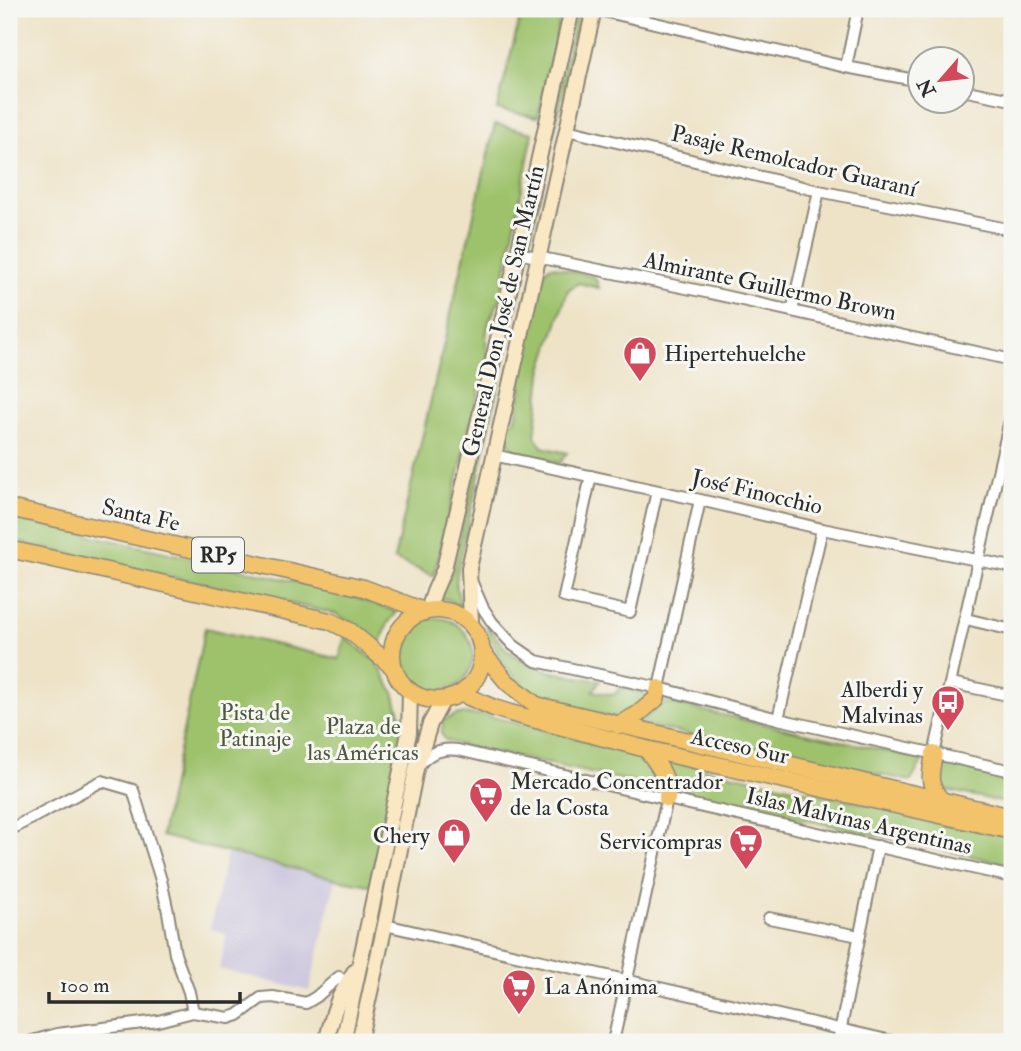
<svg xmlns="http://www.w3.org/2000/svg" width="1021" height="1051" font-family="'IM FELL Double Pica',serif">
<rect width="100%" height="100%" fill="#f6f6f2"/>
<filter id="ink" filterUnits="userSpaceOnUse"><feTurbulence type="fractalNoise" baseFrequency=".0143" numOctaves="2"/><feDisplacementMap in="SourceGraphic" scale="14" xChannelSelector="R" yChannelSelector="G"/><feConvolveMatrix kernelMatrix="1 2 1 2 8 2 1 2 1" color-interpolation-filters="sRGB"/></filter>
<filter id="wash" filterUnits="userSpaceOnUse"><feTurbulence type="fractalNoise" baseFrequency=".00686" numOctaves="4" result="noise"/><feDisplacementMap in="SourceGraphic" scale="28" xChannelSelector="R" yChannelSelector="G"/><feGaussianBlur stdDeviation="1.57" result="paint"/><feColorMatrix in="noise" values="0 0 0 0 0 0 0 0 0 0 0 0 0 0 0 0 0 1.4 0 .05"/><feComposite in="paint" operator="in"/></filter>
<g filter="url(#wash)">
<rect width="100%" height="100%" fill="#eee3c7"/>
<!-- industrial -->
<polygon fill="#c6c0da" points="227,853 336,879 309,991 219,969 227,934 210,929"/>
<!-- green -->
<g fill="#9ec26c" stroke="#64764c" stroke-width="2">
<polygon points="522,9 562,9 538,117 497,109"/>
<polygon points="577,9 582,9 530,239 528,241 526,240"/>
<path d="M495,124l38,9 -33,167c-10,17 -18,34 -12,54l-54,222 -40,-17z"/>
<polygon points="553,266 595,277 599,288 579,283 568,290 543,366 535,436 542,447 567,453 560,463 519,453 514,450 507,439 507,426 516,419 522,385 517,381 543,273 549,267"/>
<polygon points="521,273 523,275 457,574 456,585 461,607 447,599 435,598 452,573 519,274"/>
<polygon points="9,517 333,590 397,612 388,623 380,645 356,627 336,614 9,540"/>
<circle cx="436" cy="655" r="37"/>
<path d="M488,625c5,7 10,16 17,23 25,24 62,27 95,33l-7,10 21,4 7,-8 29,8 -17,14 -16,9c-25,-6 -59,-9 -80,-22 -26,-15 -41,-43 -51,-70z"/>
<polygon points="205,628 339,659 345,637 375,661 381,670 394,693 402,721 403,738 370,885 336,879 161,836"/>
<polygon points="663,702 923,759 911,781 639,724"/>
<polygon points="458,714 485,715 645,755 662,788 464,746 445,740 441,733 444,720"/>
<polygon points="664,759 1012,837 1012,865 682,793"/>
<path d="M943,763l69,14v27l-70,-15c-5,-10 -4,-17 1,-26z"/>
</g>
</g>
<g filter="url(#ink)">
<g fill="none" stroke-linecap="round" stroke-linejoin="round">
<!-- street casing -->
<g stroke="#8c8779" stroke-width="14">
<g id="street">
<polyline points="594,9 846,67 920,81"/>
<polyline points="846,67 858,9"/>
<polyline points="962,90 1012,100"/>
<polyline points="567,130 819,191 1012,230"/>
<polyline points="518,253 715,294 1012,360"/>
<polyline points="792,311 819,191"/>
<polyline points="493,455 700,500 822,529 1012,567"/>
<polyline points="591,476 564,597 630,612 657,491"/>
<polyline points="472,583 483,608 492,622 513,645 536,661 659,688 778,719 1012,771"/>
<polyline points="966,619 1012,630"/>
<polyline points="951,683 1012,696"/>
<polyline points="659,688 700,500"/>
<polyline points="778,719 822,529"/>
<polyline points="934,754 1012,411"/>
<path d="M418,767c9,-14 23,-19 40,-17l209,49 345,78"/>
<polyline points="9,830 102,781 133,790 161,880 168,912 175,954 189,992 193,1012"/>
<polyline points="769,918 859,936"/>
<polyline points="385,925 896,1042"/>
<polyline points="29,1042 57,1034 158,1021 193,1012 229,1018 238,1015 261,998 273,997 306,1003 316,997 339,977 347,985"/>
<polyline points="613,1042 667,799"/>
<polyline points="838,1042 878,846"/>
</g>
</g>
<!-- secondary casing -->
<g stroke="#8c8779" stroke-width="18">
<g id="secondary">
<polyline points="428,610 434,592 444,569 518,253 572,9"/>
<polyline points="471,624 469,568 594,9"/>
<polyline points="326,1042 334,1012 339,998 354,972"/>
<polyline points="343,1042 409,733 410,691"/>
<polyline points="359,1042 385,925 416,769 430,724 443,700"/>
</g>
</g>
<!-- primary casing -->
<g stroke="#8c8779" stroke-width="19">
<g id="primary">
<polyline points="9,508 364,588 424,611"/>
<polyline points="9,549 330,621 350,631 393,667"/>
<circle cx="437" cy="655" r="45"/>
<polyline points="483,653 507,682 536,705 1012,817"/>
<polyline points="462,694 494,708 510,713 646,749 1012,831"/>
<polyline points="618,725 638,714 656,699 659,688"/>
<path d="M646,749c13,16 23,29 21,50"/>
<path d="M934,754c-4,22 -7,29 8,47"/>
</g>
</g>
<!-- street -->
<use href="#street" stroke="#fff" stroke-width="10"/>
<!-- secondary -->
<use href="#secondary" stroke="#fae7c3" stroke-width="14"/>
<!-- primary -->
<use href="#primary" stroke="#f2c36a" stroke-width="16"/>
</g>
</g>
<!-- icons -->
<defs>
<g id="shop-pin" transform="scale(1.75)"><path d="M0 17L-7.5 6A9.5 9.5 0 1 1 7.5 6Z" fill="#d1495b" stroke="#f6f6f2"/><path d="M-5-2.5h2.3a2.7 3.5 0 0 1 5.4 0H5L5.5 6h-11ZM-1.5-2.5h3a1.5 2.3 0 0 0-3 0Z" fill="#fff"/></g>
<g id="bus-pin" transform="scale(1.75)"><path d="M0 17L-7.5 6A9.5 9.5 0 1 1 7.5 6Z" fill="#d1495b" stroke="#f6f6f2"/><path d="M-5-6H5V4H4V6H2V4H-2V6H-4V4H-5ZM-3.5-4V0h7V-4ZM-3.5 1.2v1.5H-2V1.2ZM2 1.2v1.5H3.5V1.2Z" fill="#fff"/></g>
<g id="supermarket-pin" transform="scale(1.75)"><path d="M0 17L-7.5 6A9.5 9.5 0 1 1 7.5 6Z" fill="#d1495b" stroke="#f6f6f2"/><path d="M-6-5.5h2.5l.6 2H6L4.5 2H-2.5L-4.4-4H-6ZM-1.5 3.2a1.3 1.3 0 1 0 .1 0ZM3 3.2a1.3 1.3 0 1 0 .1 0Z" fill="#fff"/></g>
</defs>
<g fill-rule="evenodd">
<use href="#shop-pin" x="640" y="353"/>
<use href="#bus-pin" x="948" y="702"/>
<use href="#supermarket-pin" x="486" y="794"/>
<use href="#shop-pin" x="454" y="835"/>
<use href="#supermarket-pin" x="746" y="841"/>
<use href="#supermarket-pin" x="519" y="986"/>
</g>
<g text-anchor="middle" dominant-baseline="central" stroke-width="6" stroke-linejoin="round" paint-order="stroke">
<!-- shield labels -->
<rect fill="#f6f6f2" stroke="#686867" stroke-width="2" x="192" y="537.5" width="52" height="35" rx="5"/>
<g font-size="21" font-weight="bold" fill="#2b2b2b">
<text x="218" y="555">RP5</text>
</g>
<!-- street labels -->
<g font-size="23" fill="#2b2b2b" stroke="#f6f6f2">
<text transform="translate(794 161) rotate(13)">Pasaje Remolcador Guaraní</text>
<text transform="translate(770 286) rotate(12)">Almirante Guillermo Brown</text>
<text transform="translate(503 311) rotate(-77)">General Don José de San Martín</text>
<text transform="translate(757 492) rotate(13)">José Finocchio</text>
<text transform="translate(141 515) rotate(13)">Santa Fe</text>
<text transform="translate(740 746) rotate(12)">Acceso Sur</text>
<text transform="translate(859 821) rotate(13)">Islas Malvinas Argentinas</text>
</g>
<!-- poi labels -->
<g font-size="23" fill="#2b2b2b" stroke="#f6f6f2" text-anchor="start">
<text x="664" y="353">Hipertehuelche</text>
<text x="923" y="689" text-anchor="end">Alberdi y<tspan x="923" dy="26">Malvinas</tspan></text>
<text x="510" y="781">Mercado Concentrador<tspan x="510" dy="26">de la Costa</tspan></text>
<text x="430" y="835" text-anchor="end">Chery</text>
<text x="722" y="841" text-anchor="end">Servicompras</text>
<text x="544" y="986">La Anónima</text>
</g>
<!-- park labels -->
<g font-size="23" fill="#4e583e" stroke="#f6f6f2">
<text x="255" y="712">Pista de<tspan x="255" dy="26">Patinaje</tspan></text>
<text x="363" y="726">Plaza de<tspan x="363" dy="26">las Américas</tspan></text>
</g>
</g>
<!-- margin -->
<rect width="1021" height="1051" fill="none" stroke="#f6f6f2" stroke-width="35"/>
<!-- north arrow -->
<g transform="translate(941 80) rotate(242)"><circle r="33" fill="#f6f6f2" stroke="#a5a5a2" stroke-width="2"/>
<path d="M0-5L12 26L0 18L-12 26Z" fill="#d1495b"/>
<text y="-10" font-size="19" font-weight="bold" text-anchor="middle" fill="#2b2b2b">N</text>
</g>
<!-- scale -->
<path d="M49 992v10h191v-10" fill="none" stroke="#2b2b2b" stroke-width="3.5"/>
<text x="60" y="992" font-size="21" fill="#2b2b2b" stroke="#f6f6f2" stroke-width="5" paint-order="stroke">100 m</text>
</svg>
